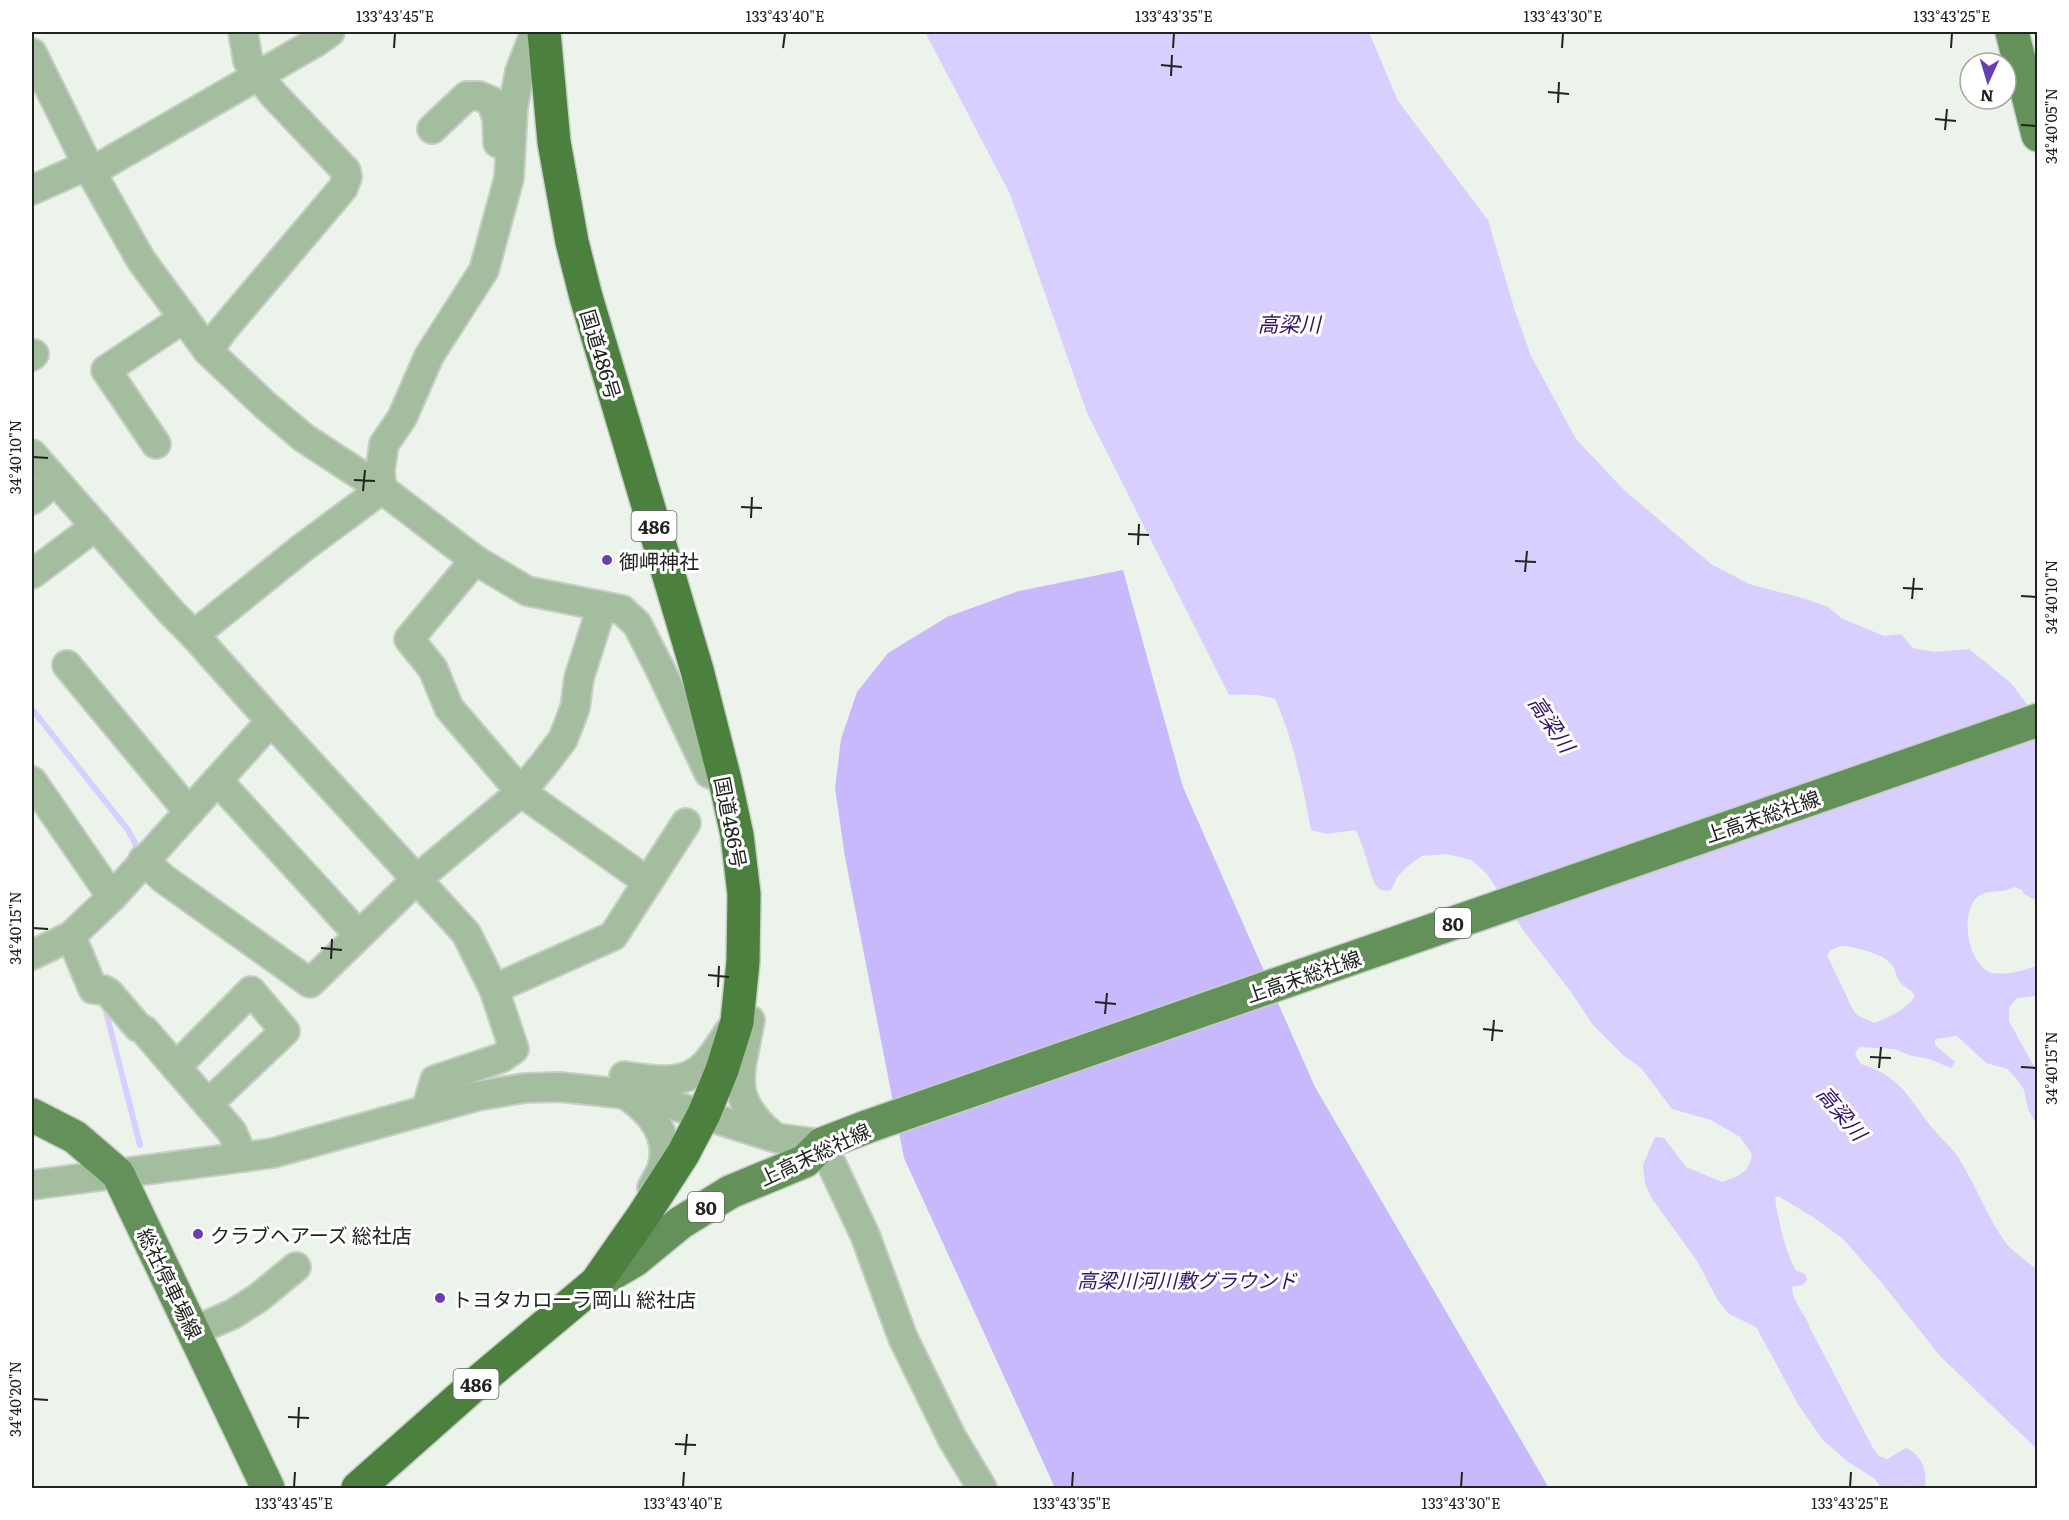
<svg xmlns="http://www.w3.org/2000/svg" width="2069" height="1520" font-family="Literata,'Noto Sans JP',serif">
<rect width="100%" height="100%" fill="#ecf3ea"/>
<!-- green -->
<polygon fill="#c8b9fc" points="1123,570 1183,787 1315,1087 1549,1488 1055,1488 904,1158 845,857 835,788 841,739 857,692 888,653 947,617 1019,591"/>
<!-- water -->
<path fill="#d9cfff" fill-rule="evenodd" d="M925,32h444l29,69 90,119 27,91 16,45 45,83 47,50 88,75 38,20 57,15 22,8 13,11 43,18 17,-2 12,14 22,4 34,-3 42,34 26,34v184l-13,-7 -2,-4 -8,-3c-12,7 -27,2 -35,9 -21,14 -11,70 13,77 11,3 36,-3 45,-8v31l-20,2 -8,10v13l23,42 5,6v57l-9,-17 -4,-19 -8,-12 -9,-9 -21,-6 -29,-27 -22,3v6l20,17 -4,6 -22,-9 -17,-3 -18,-7 -35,-2 -4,7 6,10c42,13 48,36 73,66 9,11 20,19 27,32 16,26 27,56 45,81 9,11 21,18 31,27v179l-96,-92 -60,-75 -38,-43 -30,-22 -35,-21 -3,2c2,16 12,62 22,73 1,0 8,3 9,4l1,6 -5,4 -10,2c0,14 14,28 18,41l64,122 5,6 8,3 19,-11c15,6 22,23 19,39l-10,1 -6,-3 -7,3h-21l-6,-9 -27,-17 -25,-22 -24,-34 -43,-79 -27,-13 -12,-15 -20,-38 -44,-61 -8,-16 -2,-19 12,-28 9,1 22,29 36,15c17,-6 27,-9 30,-28l-12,-17 -29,-17 -39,-11 -31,-41 -18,-13 -30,-30 -22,-33 -48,-62 -36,-56 -16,-14 -24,-6 -25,2 -13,9 -11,11 -7,14c-19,6 -21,-23 -26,-36 -2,-8 -6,-16 -9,-24l-30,4 -15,-4c-8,-42 -18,-92 -36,-131 -16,-5 -29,-5 -46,-4l-142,-282 -77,-219zM1840,946c14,0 45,8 53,20 3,5 3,13 8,17 4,5 10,6 14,13 -8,13 -27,22 -41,27l-17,-8 -5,-7 -25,-53 4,-5z"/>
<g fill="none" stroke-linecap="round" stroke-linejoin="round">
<!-- stream -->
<g stroke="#d9cfff" stroke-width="6">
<polyline points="32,709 128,830 141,854"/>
<polyline points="104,1004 140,1145"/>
</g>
<!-- minor casing -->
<g stroke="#c7cec5" stroke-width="32">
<g id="minor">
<polyline points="32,53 91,172 141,260 208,351 265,405 304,438 382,489 475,560 527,591 622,610 637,624 660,669 709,773 725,780"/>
<polyline points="432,129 467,96 479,96 491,101 497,118 498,143"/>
<polyline points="91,172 316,42 330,32"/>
<polyline points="32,190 88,165"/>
<polyline points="208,351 222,331 343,188 347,177 346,171 273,94 248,61 243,32"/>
<polyline points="32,356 34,354"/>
<polyline points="156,444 106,370 184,318"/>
<polyline points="32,454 172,613 194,635 271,721 112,897 71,936 32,955"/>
<polyline points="382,489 380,471 384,444 402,418 429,356 484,270 509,178 513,107 520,71 533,38 539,32"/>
<polyline points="32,500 55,481"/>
<polyline points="475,560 409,639 433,669 449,708 521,792 648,882"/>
<polyline points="32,574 96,526"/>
<polyline points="194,635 301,549 382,489"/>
<polyline points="67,665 189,812"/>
<polyline points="271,721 466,933 494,989 514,1049 501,1058 435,1080 426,1110"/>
<polyline points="32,781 112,897"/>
<polyline points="218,781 358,934"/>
<polyline points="143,860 164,879 310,983 417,879 521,792 545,763 563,739 575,708 579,678 602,606"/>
<polyline points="71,936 93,989 104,990 109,993 138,1027 144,1030 232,1132 243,1157"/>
<polyline points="494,989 613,936 686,823"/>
<path d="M750,1020c-9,53 -24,76 22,115"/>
<polyline points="176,1067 251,991 285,1031 208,1104"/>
<path d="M624,1076c28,4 59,11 81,-11 9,-10 17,-23 25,-35"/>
<path d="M625,1094c25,17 47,41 37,74 -2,7 -7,13 -10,20"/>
<polyline points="32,1185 273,1153 477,1096 525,1088 560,1087 644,1096 776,1138 822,1144 865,1235 903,1338 952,1438 982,1488"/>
<polyline points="194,1331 233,1314 258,1298 296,1267"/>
</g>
</g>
<!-- major casing -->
<g stroke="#c7cec5" stroke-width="36">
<g id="major">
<polyline points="2012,32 2038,135"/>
<polyline points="32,1115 75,1137 118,1174 268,1488"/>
<polyline points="596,1283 635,1260 680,1223 730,1192 805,1161 822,1144 869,1126 2038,720"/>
</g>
</g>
<!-- highway casing -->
<g stroke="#c7cec5" stroke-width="36">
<polyline id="highway" points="358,1488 472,1387 596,1283 643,1216 683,1154 704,1114 722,1070 737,1022 743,962 744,894 737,835 725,780 697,670 586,297 572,242 554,142 544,32"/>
</g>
<!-- minor -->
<use href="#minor" stroke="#a5bd9f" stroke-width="28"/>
<!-- major -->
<use href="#major" stroke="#64915a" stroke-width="33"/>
<!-- highway -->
<use href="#highway" stroke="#4c803f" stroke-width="33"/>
</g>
<!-- ticks -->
<path fill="none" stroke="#20231f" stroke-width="2" d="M394,48l1,-15M783,48l2,-15M1173,48l1,-15M1562,48l1,-15M1951,48l1,-15M1161,65l21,2M1171,76l1,-21M1548,92l21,2M1558,103l1,-21M1935,119l21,2M2021,125l15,1M1945,130l2,-21M33,457l15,1M354,480l21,1M363,491l2,-21M741,507l21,1M751,518l1,-21M1128,534l21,1M1138,545l1,-21M1515,561l21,1M1525,572l2,-21M1903,588l20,1M2021,596l15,1M1912,599l2,-21M33,928l15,1M321,948l21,2M331,959l1,-20M708,975l21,2M718,987l1,-21M1095,1002l21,2M1105,1014l2,-21M1483,1029l20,2M1492,1041l2,-21M1870,1057l21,1M2021,1067l15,1M1879,1068l2,-21M33,1399l15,1M288,1417l21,1M298,1428l1,-21M675,1444l21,1M685,1455l2,-21M294,1487l1,-15M683,1487l1,-15M1072,1487l1,-15M1461,1487l1,-15M1850,1487l1,-15"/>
<!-- markers -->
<g fill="#683db5" stroke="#fff" stroke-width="2">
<circle cx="607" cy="560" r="6"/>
<circle cx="198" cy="1234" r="6"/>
<circle cx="440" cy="1298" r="6"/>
</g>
<g text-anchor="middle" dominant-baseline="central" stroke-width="6" stroke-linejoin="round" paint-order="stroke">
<!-- shield labels -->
<g fill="#fff" stroke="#636562" stroke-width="1.5">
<rect x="631.5" y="511" width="45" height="30" rx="4.5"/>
<rect x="1435" y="908" width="36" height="30" rx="4.5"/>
<rect x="688" y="1192" width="36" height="30" rx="4.5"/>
<rect x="453.5" y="1369" width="45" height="30" rx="4.5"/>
</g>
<g font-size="18" font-weight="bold" fill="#20231f">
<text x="654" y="526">486</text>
<text x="1453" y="923">80</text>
<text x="706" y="1207">80</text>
<text x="476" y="1384">486</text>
</g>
<!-- street labels -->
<g font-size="20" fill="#20231f" stroke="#fff">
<text transform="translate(602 354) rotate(73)">国道486号</text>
<text transform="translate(1762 815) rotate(-19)">上高末総社線</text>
<text transform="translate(732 822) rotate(79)">国道486号</text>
<text transform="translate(1303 975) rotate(-19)">上高末総社線</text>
<text transform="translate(814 1153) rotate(-25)">上高末総社線</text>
<text transform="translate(171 1283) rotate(64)">総社停車場線</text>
</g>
<!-- poi labels -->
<g font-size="20" fill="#20231f" stroke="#fff" text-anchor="start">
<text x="619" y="560">御岬神社</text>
<text x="210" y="1234">クラブヘアーズ 総社店</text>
<text x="452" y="1298">トヨタカローラ岡山 総社店</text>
</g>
<!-- park labels -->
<g font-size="20" font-style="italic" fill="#38146d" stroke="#fff">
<text x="1187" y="1279">高梁川河川敷グラウンド</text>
</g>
<!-- water labels -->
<g font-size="21" font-style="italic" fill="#35106a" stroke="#fff">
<text x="1289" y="322">高梁川</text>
<text transform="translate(1553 723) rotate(56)">高梁川</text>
<text transform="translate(1843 1112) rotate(50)">高梁川</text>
</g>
</g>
<!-- border -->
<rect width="2069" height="1520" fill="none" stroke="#ffffff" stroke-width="66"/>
<!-- north arrow -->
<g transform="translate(1988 81) rotate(184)"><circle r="28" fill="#ffffff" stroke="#a6a7a5" stroke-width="1.5"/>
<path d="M0-4.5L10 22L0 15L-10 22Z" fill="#683db5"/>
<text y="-9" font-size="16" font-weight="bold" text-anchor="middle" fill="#20231f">N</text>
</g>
<rect x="33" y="33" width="2003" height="1454" fill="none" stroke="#20231f" stroke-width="2"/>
<g font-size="15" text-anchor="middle" fill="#20231f">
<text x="395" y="22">133°43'45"E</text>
<text x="785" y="22">133°43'40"E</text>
<text x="1174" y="22">133°43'35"E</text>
<text x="1563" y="22">133°43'30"E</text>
<text x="1952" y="22">133°43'25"E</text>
<text transform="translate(2052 126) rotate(-90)" y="5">34°40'05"N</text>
<text transform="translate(16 457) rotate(-90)" y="5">34°40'10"N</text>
<text transform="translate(2052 597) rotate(-90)" y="5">34°40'10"N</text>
<text transform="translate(16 928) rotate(-90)" y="5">34°40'15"N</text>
<text transform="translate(2052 1068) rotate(-90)" y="5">34°40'15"N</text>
<text transform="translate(16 1399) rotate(-90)" y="5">34°40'20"N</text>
<text x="294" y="1509">133°43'45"E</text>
<text x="683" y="1509">133°43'40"E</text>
<text x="1072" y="1509">133°43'35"E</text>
<text x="1461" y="1509">133°43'30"E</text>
<text x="1850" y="1509">133°43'25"E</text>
</g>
</svg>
